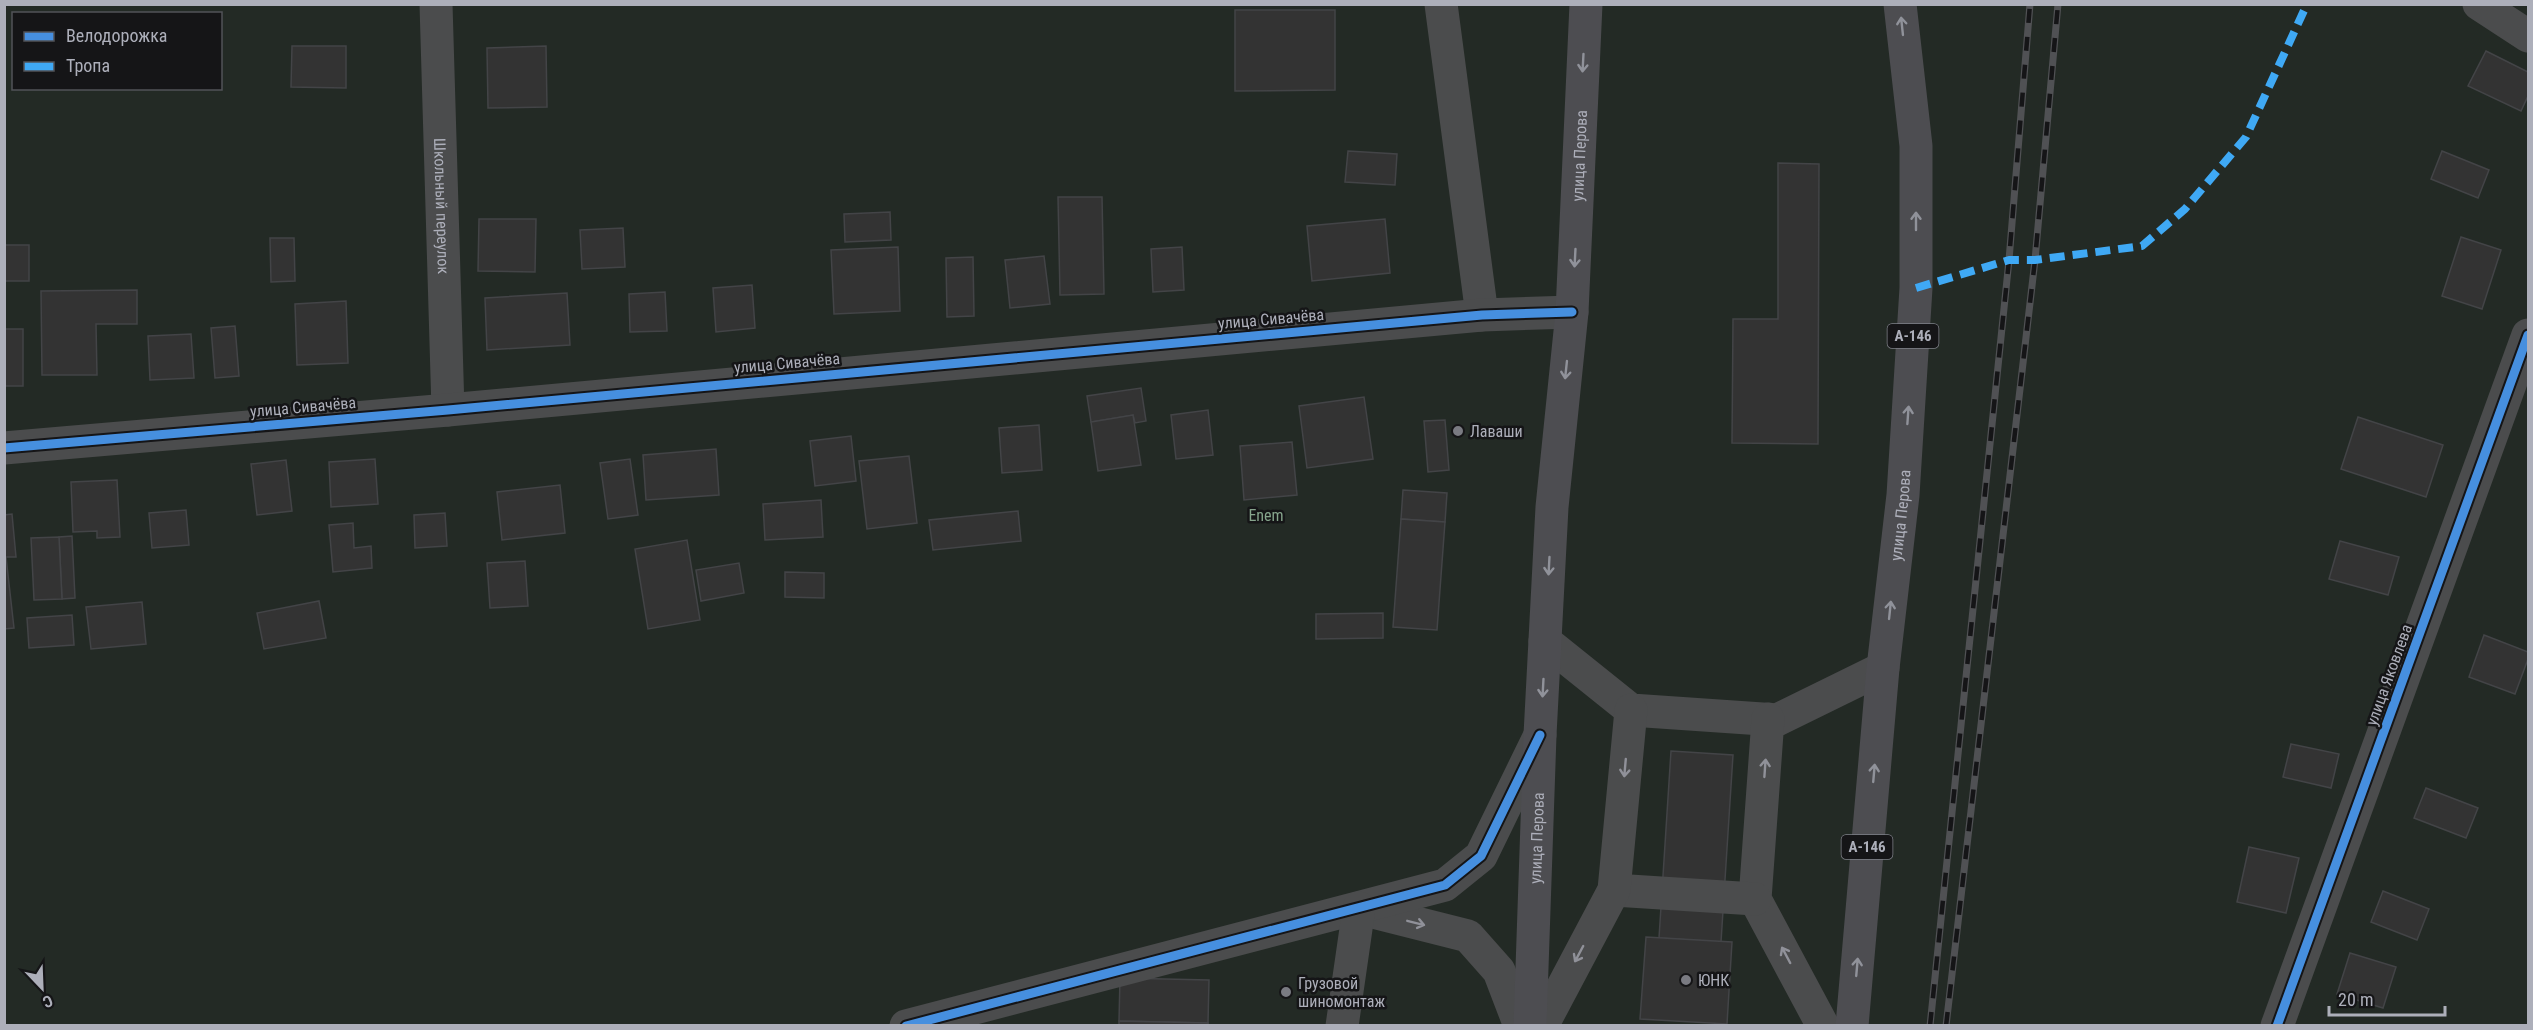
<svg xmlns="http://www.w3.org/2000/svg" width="2533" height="1030" font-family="'Roboto Condensed',sans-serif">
<rect width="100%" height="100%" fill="#1b1b1b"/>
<!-- green -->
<path fill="#232a25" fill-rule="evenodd" d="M5,5h2523v1020h-2523zM14,14h206v74h-206z"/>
<!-- building -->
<g fill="#333" stroke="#434447" stroke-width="1.5">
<polygon points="1235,10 1335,10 1335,90 1235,91"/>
<polygon points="292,46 346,46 346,88 291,87"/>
<polygon points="546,46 547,107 488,108 487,48"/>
<polygon points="2486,51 2528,72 2528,96 2521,111 2468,86"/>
<polygon points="1348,151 1397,154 1395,185 1345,182"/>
<polygon points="2442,151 2489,170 2478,198 2431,179"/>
<polygon points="1778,163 1819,164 1818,444 1732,443 1733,319 1778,319"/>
<polygon points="1058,197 1102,197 1104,294 1060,295"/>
<polygon points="890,212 891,240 845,242 844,214"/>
<polygon points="479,219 536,219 535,272 478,271"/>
<polygon points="1385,219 1390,273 1312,281 1307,226"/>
<polygon points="623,228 625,267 582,269 580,230"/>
<polygon points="2461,237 2501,250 2482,309 2442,296"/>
<polygon points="270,238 294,238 295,281 271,282"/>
<rect x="4" y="245" width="25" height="36"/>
<polygon points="898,247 900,311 834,314 831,250"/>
<polygon points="1182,247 1184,290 1153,292 1151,249"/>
<polygon points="1044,256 1050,304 1010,308 1005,260"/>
<polygon points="973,257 974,316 947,317 946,258"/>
<polygon points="752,285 755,328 716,332 713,288"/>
<polygon points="137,290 137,324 96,324 97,375 42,375 41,291"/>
<polygon points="665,292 667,331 630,332 629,294"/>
<polygon points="567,293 570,345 487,350 485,298"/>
<polygon points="346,301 348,363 297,365 295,304"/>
<polygon points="235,326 239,376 215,378 211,328"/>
<rect x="4" y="329" width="19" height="57"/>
<polygon points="191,334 194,378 150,380 148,336"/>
<polygon points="1141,388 1146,421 1135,423 1133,415 1091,422 1087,396"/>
<polygon points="1364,397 1373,459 1307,468 1299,406"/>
<polygon points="1208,410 1213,455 1176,459 1171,415"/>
<polygon points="1133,415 1141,465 1098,471 1091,422"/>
<polygon points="2358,417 2443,445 2426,497 2341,469"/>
<polygon points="1445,420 1449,470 1428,472 1424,421"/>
<polygon points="1039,425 1042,470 1002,473 999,428"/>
<polygon points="851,436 856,481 815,486 810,441"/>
<polygon points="1292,442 1297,495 1244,500 1240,446"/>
<polygon points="716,449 719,495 646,500 643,455"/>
<polygon points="909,456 917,523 867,529 859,461"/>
<polygon points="375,459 378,504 331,507 329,462"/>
<polygon points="630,459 638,515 608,519 600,463"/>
<polygon points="286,460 292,511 257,515 251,464"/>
<polygon points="117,480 120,537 97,538 97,531 73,532 71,482"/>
<polygon points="560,485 565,533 502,540 497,492"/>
<polygon points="1403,490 1447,493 1445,522 1401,519"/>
<polygon points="821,500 823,537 765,540 763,504"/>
<polygon points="186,510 189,545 152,548 149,513"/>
<polygon points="1018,511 1021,541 933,550 929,520"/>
<polygon points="445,513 447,546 415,548 414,515"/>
<polygon points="12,514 16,557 6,557 14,628 4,629 4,515"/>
<polygon points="1401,519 1445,522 1437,630 1393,627"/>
<polygon points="353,523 354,548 371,546 372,568 333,572 329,525"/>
<polygon points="72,536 75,598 62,599 59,537"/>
<polygon points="59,537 62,599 34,600 31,538"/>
<polygon points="687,540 700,620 648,629 635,549"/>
<polygon points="2340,541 2399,557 2388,595 2329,579"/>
<polygon points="525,561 528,606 490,608 487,563"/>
<polygon points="739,563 744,593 701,601 696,570"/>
<polygon points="785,572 824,573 824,598 785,597"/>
<polygon points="319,601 326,638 264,649 257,613"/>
<polygon points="142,602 146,644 91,649 86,607"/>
<polygon points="1383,613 1383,638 1316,639 1316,614"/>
<polygon points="72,615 74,645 29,648 27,618"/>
<polygon points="2484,635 2528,652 2528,659 2515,694 2469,677"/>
<polygon points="2291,744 2339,754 2331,788 2283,777"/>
<polygon points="1671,751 1733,755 1721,942 1659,938"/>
<polygon points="2426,788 2478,808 2466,838 2414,818"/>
<polygon points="2249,847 2299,858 2286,913 2237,902"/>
<polygon points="2383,891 2429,909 2417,940 2371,922"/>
<polygon points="1646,937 1732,942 1727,1024 1640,1019"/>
<polygon points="2350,953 2396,967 2383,1008 2337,994"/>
<polygon points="1120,978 1209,980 1208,1023 1119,1021"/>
<polygon points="1119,1021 1208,1023 1208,1026 1119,1026"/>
</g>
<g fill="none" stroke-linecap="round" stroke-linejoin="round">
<!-- minor -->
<g stroke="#4b4c4d" stroke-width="33">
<path id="s1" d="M436,4l12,406"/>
<polyline points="1441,4 1482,315"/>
<polyline points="2479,4 2528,36"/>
<polyline points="4,448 448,410 1482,315 1572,312"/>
<polyline points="1545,641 1631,710 1777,720 1883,668"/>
<polyline points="1768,719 1755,899 1823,1026"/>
<polyline points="1614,890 1755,899"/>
<polyline points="1361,909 1468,936 1499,971 1520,1026"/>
<polyline points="906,1026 1445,885 1481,856 1540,735"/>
<polyline points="1342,1026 1359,908"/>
<polyline points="1542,1026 1614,890 1631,710"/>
<polyline points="2277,1026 2528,335"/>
</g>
<!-- highway -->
<g stroke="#4d4d51" stroke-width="33">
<path id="s2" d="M1530,1026l10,-291 12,-228 20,-195 14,-308"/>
<path id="s3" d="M1852,1026l31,-358 20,-173 13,-207v-142l-16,-142"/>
</g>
<!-- rail casing -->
<g stroke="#505154" stroke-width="7">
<g id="rail">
<polyline points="1930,1026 2009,260 2030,4"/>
<polyline points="1946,1026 2035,260 2058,4"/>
</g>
</g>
<!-- rail -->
<use href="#rail" stroke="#151517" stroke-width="4.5" stroke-dasharray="14" stroke-linecap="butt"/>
<!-- quiet -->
<polyline stroke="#3fa9f5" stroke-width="8" stroke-dasharray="15 8" stroke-linecap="butt" points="1916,288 2009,260 2035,260 2142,246 2185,209 2246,137 2307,4"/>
<!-- cycleway casing -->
<g stroke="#151517" stroke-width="13">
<g id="cycleway">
<polyline points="4,448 448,410 1482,315 1572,312"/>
<polyline points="906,1026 1445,885 1481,856 1540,735"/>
<polyline points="2277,1026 2528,335"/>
</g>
</g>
<!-- cycleway -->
<use href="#cycleway" stroke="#468fdf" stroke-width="9"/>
</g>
<!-- one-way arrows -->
<defs><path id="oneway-shaft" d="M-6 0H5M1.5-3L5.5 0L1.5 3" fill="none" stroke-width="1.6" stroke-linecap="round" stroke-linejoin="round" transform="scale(1.5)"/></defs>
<g stroke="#90929a">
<use href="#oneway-shaft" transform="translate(1902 26) rotate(-96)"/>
<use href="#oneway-shaft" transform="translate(1583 63) rotate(93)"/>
<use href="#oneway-shaft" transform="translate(1916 221) rotate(-90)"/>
<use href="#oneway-shaft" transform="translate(1575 258) rotate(93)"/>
<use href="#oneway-shaft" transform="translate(1566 370) rotate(96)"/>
<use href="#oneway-shaft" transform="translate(1908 415) rotate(-86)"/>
<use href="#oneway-shaft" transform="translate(1549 566) rotate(93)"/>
<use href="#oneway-shaft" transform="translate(1890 610) rotate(-84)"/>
<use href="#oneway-shaft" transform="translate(1543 688) rotate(93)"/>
<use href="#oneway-shaft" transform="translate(1874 773) rotate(-85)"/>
<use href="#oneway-shaft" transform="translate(1857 967) rotate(-85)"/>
</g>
<g stroke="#909199">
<use href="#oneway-shaft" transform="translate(1625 768) rotate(95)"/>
<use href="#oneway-shaft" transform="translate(1765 768) rotate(-86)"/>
<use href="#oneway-shaft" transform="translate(1416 923) rotate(14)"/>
<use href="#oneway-shaft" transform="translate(1579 954) rotate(118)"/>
<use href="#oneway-shaft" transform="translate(1786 955) rotate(-118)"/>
</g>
<!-- markers -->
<g fill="#7a7b82" stroke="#151517" stroke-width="2">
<circle cx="1458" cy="431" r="6"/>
<circle cx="1686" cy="980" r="6"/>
<circle cx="1286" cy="992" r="6"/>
</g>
<g text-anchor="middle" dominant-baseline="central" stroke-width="5" stroke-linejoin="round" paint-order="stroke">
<!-- shield labels -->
<g fill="#151517" stroke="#7f8189" stroke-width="1.5">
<rect x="1887.5" y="324" width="51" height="24" rx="4.5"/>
<rect x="1841.5" y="835" width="51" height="24" rx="4.5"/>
</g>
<g font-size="15" font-weight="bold" fill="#adafba">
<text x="1913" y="336">А-146</text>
<text x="1867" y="847">А-146</text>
</g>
<!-- street labels -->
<g font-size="16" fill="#adafba" stroke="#151517">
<text stroke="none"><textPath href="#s2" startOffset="872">улица Перова</textPath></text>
<text stroke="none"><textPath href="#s1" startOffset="202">Школьный переулок</textPath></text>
<text transform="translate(1271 319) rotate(-5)">улица Сивачёва</text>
<text transform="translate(787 363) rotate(-5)">улица Сивачёва</text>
<text transform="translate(303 407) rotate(-5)">улица Сивачёва</text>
<text stroke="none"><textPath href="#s3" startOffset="513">улица Перова</textPath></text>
<text transform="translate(2389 675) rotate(-70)">улица Яковлева</text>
<text stroke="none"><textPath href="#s2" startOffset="188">улица Перова</textPath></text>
</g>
<!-- poi labels -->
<g font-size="16" fill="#adafba" stroke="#151517" text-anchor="start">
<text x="1470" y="431">Лаваши</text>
<text x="1698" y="980">ЮНК</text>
<text x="1298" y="983">Грузовой<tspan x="1298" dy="18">шиномонтаж</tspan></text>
</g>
<!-- park labels -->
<g font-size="16" fill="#86a48c" stroke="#151517">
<text x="1266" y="515">Enem</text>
</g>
</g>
<!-- border -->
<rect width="2533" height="1030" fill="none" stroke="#adafba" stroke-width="12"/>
<!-- legend -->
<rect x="12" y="12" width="210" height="78" fill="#151517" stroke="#525358" stroke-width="1.5"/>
<rect x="24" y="32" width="30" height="9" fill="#468fdf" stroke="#525358" stroke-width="1.5"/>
<text x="66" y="42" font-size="18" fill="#adafba">Велодорожка</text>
<rect x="24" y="62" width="30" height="9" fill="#3fa9f5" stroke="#525358" stroke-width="1.5"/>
<text x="66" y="72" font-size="18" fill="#adafba">Тропа</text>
<!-- north arrow -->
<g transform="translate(42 988) rotate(157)" stroke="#151517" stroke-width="4.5" paint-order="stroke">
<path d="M0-4.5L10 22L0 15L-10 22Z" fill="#adafba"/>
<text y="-9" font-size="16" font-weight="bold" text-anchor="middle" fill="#adafba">С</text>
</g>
<!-- scale -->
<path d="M2329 1006v9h116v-9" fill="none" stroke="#adafba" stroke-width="3"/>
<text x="2338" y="1006" font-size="18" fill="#adafba" stroke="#151517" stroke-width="4.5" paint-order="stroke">20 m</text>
</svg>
